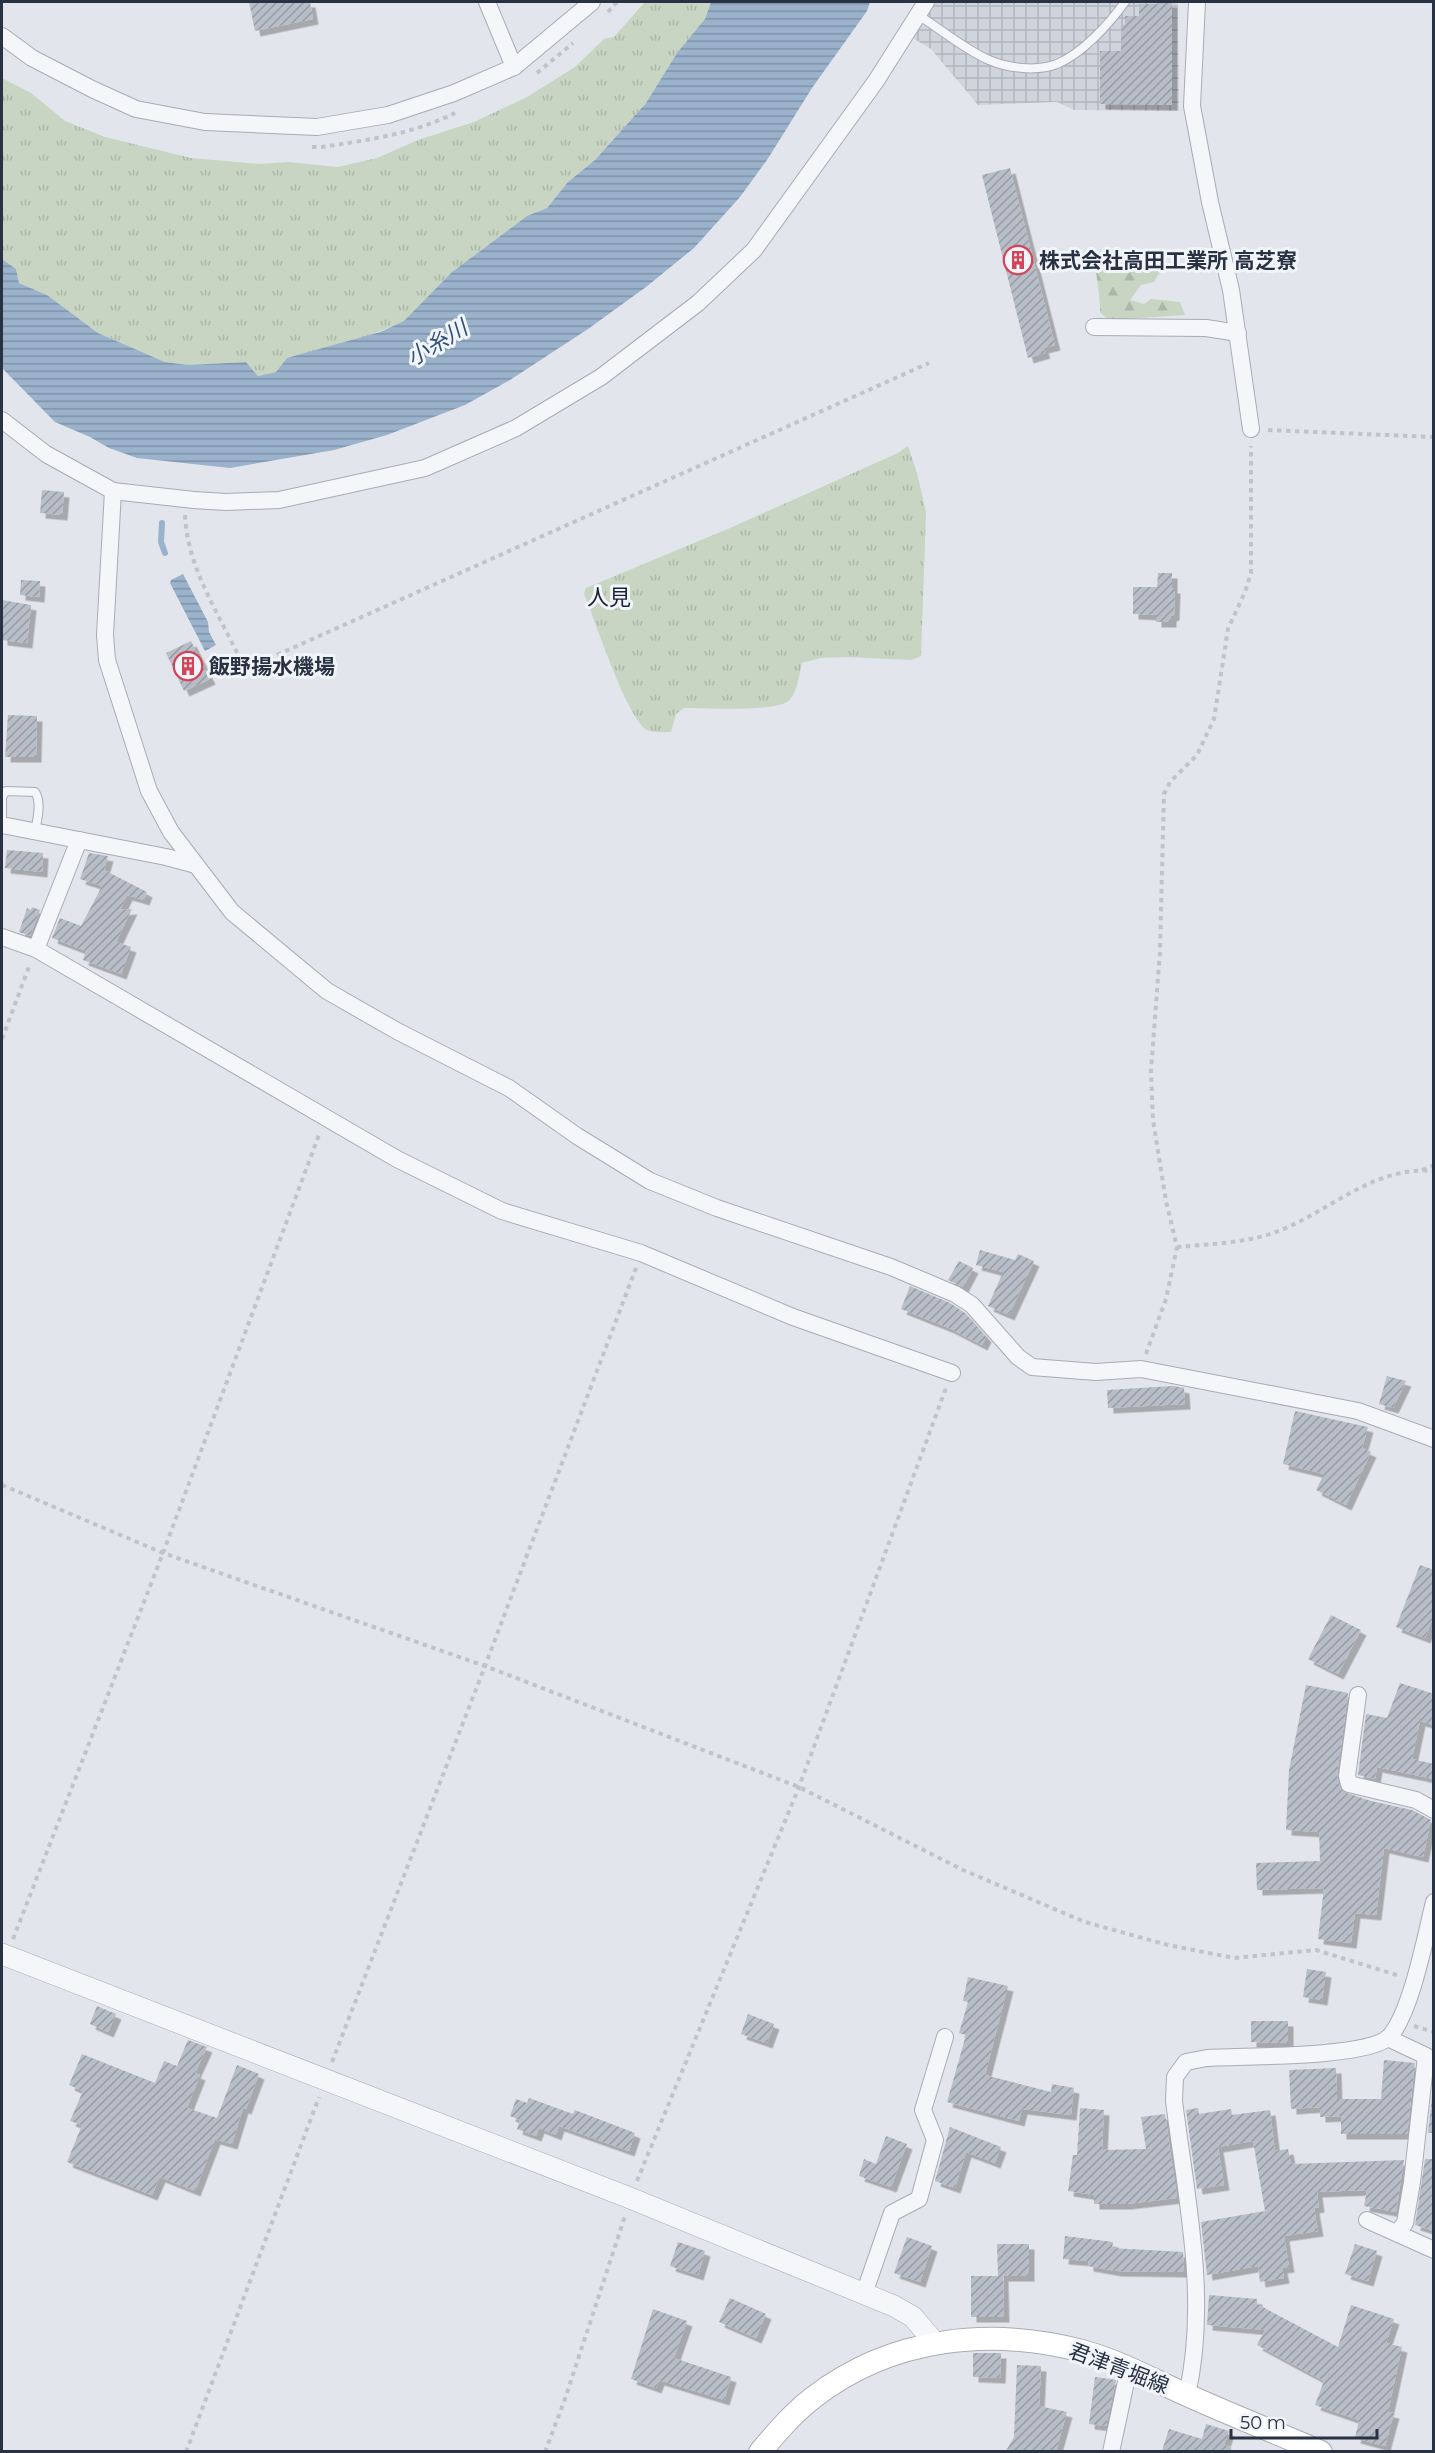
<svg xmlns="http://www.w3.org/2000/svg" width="1435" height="2453" font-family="Montserrat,'Noto Sans JP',sans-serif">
<defs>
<pattern id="industrial-grid" width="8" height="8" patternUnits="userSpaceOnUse" patternTransform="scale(1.5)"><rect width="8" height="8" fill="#cfd4dd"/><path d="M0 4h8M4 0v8" fill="none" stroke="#b2b6bf"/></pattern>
<pattern id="grass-tufts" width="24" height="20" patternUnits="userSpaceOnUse" patternTransform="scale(1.5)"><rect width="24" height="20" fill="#c7d5c2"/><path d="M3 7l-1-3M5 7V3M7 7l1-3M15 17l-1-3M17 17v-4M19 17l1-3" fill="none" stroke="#abb7a8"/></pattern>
<pattern id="forest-firs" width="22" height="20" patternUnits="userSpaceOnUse" patternTransform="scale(1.5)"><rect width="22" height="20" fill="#c7d5c2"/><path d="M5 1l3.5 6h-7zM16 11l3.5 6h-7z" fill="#abb7a8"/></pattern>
<pattern id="water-rules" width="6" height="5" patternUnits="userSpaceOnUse" patternTransform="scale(1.5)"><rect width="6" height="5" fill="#9bb2cc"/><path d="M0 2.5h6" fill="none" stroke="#7e91a7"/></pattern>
<pattern id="building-hatch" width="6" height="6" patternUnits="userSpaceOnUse" patternTransform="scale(1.5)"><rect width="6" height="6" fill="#b8bec8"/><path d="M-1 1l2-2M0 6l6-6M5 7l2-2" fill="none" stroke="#969ba4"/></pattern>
<filter id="shadow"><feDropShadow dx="5.5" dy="5.5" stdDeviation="0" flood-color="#0004"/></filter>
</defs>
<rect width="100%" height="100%" fill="#e2e5eb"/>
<!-- industrial -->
<polygon fill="url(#industrial-grid)" points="936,2 1178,2 1179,111 1074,110 1057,102 978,105 931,49 911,37"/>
<!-- grass -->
<g fill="url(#grass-tufts)">
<polygon points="645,2 711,2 705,19 677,53 646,103 595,160 568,182 547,208 527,216 452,272 405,321 276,372 258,376 246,362 188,365 165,362 98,333 47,295 19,283 16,269 2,259 2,78 31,93 65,121 105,137 191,158 259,164 288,162 338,167 377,158 418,140 474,122 527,97 575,67 604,39 614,37"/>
<path d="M908,446l9,27 9,39 -5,144 -9,4 -66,-3 -26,1 -18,5c-3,11 -5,33 -15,39 -16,10 -81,6 -103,6l-8,6 -5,18c-7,0 -18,1 -24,-2 -20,-11 -52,-110 -63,-136l2,-6 144,-60 168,-75z"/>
</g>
<!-- forest -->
<path fill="url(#forest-firs)" d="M1141,252l22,2 5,12 -10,9 -4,7 -13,3 -11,15 14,4 7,-5 29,3 5,13 -77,5 -8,-8c1,-17 -7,-47 -4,-59 21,1 27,18 45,-1z"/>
<!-- water -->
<g fill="url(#water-rules)">
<polygon points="711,2 870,2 867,11 812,88 767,160 740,197 694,248 646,287 588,329 510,380 465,405 387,435 334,450 230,468 137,458 109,448 90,437 55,422 2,368 2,259 16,269 19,283 47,295 98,333 165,362 188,365 246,362 258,376 276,372 287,358 380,332 404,321 452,272 527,216 547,208 568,182 595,160 646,103 677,53 705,19"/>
<polygon points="183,574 208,622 209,632 216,645 205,651 170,583 171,580"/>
</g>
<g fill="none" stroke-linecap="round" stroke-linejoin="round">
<!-- stream -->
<polyline stroke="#9bb2cc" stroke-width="6" points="162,523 161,542 165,553"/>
</g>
<!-- building -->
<g fill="url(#building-hatch)" filter="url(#shadow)">
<polygon points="249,2 310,2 313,19 255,31"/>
<polygon points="1158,2 1172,2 1172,105 1100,104 1100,51 1121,51 1122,25 1125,25 1125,16 1139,16 1139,4 1158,4"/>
<polygon points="1010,168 1055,345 1043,348 1045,353 1028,358 982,175"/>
<polygon points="42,490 64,492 62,515 40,513"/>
<polygon points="1158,573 1172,573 1172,588 1175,588 1174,615 1171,616 1171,622 1156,622 1156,615 1133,614 1133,587 1157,587"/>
<polygon points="21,580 40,581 39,597 20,595"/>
<polygon points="2,600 31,605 27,643 2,640"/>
<polygon points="191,641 210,679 184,691 166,653"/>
<polygon points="8,715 37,716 36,757 5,757"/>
<polygon points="7,850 43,853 42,872 5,868"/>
<polygon points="89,853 108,856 104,870 147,892 144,900 127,895 120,910 132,909 116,942 131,947 121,974 83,960 86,951 52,938 60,918 81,926 102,886 80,879"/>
<polygon points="32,907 40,910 30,936 19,932 27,908 31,910"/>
<polygon points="980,1250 1015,1260 1018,1254 1034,1261 1009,1315 988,1306 1003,1272 976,1265"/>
<polygon points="959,1261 973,1268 963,1287 948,1280"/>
<polygon points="910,1286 950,1303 965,1313 986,1337 982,1345 949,1328 901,1309"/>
<polygon points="1387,1376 1406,1381 1393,1408 1379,1404"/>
<polygon points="1173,1386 1184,1388 1185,1404 1108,1408 1107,1390"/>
<polygon points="1295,1411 1368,1427 1362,1448 1371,1452 1346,1505 1316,1490 1324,1474 1283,1464"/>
<polygon points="1420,1565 1434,1570 1434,1615 1425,1638 1396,1627"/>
<polygon points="1331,1615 1361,1630 1338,1674 1308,1659"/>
<polygon points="1400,1683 1434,1694 1434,1725 1420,1721 1412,1759 1434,1764 1434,1779 1377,1767 1375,1779 1358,1775 1366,1714 1387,1718"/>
<polygon points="1306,1685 1348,1693 1337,1775 1341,1791 1371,1801 1412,1810 1431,1820 1423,1857 1384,1848 1376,1915 1355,1913 1351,1943 1318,1939 1324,1888 1257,1890 1256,1863 1320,1861 1319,1832 1286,1830 1289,1770"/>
<polygon points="1307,1969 1326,1972 1322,2000 1303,1997"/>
<polygon points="968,1977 1008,1986 985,2075 1051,2092 1052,2084 1074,2088 1071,2115 1022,2109 1019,2121 947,2102 966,2035 959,2033 968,2002 963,2001"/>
<polygon points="97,2006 116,2014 108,2032 90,2024"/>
<polygon points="748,2014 774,2024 767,2043 741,2034"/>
<polygon points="1251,2021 1288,2021 1288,2043 1251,2042"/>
<polygon points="188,2040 207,2047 195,2073 200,2075 187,2108 217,2118 237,2065 259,2074 246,2109 243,2108 232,2144 215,2139 195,2191 160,2177 152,2195 67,2162 82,2125 70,2121 83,2091 69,2085 82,2054 155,2083 164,2061 177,2066"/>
<polygon points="1384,2060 1415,2063 1407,2134 1341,2134 1341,2116 1320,2117 1320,2107 1291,2109 1289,2070 1336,2068 1337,2099 1381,2099"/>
<polygon points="1432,2096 1434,2133 1428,2133"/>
<polygon points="529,2098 573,2114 575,2110 635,2133 629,2151 559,2126 556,2135 539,2128 536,2136 517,2129 520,2120 510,2116 516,2099 527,2103"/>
<polygon points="1080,2108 1104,2110 1102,2150 1146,2149 1141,2117 1165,2114 1177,2198 1126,2204 1094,2204 1094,2195 1068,2191 1073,2155 1077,2155"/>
<polygon points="1198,2108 1199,2114 1231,2109 1232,2115 1270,2110 1275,2151 1288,2149 1291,2164 1404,2160 1396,2212 1364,2206 1367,2190 1317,2192 1319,2207 1314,2208 1318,2231 1284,2236 1289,2267 1282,2268 1284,2278 1260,2282 1258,2266 1207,2275 1201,2222 1265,2211 1253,2141 1218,2147 1224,2185 1197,2189 1186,2110"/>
<polygon points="950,2127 1001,2147 995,2163 966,2152 955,2188 935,2181"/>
<polygon points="886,2136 907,2144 891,2187 859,2176 864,2159 876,2164"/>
<polygon points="1425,2159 1434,2159 1434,2231 1415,2225"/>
<polygon points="1065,2236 1113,2242 1112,2248 1183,2252 1184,2272 1116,2271 1088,2266 1088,2261 1063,2259"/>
<polygon points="907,2237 932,2246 920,2282 894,2273"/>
<polygon points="678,2242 705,2251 698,2275 670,2266"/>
<polygon points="997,2244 1029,2244 1029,2276 1003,2276 1004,2317 971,2317 971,2276 998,2276"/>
<polygon points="1355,2244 1377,2251 1368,2281 1345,2274"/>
<polygon points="1209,2295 1257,2299 1257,2304 1338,2347 1351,2305 1394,2319 1386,2343 1402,2347 1388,2412 1394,2413 1385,2446 1355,2438 1359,2420 1315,2405 1324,2381 1257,2345 1265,2330 1207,2325"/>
<polygon points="730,2298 766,2314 756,2338 719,2322"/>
<polygon points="653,2309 687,2321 674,2358 731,2377 724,2400 659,2380 656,2388 631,2379"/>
<polygon points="973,2353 1001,2353 1000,2378 973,2377"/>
<polygon points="1017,2365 1041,2366 1039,2406 1067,2412 1056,2451 1006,2451 1014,2437"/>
<polygon points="1095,2377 1116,2380 1106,2426 1089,2424"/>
<polygon points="1206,2424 1229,2431 1224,2445 1231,2447 1231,2451 1162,2451 1169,2429 1202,2439"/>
</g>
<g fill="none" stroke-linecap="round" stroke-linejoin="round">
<!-- service casing -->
<g stroke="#a7acb5" stroke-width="10">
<g id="service">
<path d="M918,15c21,13 49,36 71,45 19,8 47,12 68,4 26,-11 52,-40 68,-62"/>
<path d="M2,825v-28l4,-6 29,1c7,10 2,28 0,40"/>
</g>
</g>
<!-- minor casing -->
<g stroke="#a7acb5" stroke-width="18">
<g id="minor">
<polyline points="487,2 514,67"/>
<polyline points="1197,2 1192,106 1210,202 1231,290 1251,429"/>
<polyline points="2,36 32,58 92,89 136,109 205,122 317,127 388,115 454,93 514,67 592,2"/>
<polyline points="1094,327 1206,328 1238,333"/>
<polyline points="2,420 46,454 113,491 194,500 226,502 279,500 425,468 516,428 601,377 698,303 754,250 876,81 926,2"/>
<polyline points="113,491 105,635 107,660 149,791 171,832 232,912 327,991 397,1031 509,1088 577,1136 650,1181 717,1208 891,1267 955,1294 972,1305 1018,1357 1032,1367 1096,1372 1141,1369 1358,1411 1434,1439"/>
<polyline points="2,825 166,857 196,865"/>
<polyline points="2,937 36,949 397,1159 502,1211 641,1253 793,1317 952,1373"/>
<polyline points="36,949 79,840"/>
<polyline points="1358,1695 1347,1776 1349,1784 1416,1800 1434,1810"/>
<polyline points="1388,2038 1426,2056 1412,2182 1405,2223 1397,2233"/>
<polyline points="1367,2220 1434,2250"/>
<polyline points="864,2294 892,2213 919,2199 935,2140 923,2110 945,2037"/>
<path d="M1187,2395c22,-96 -1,-198 -13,-294l1,-24 11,-15 21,-4c34,-2 161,0 182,-21 22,-23 37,-103 45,-135"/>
<polyline points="1111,2452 1129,2368"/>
</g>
</g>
<!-- tertiary casing -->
<g stroke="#a7acb5" stroke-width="22">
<polyline id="tertiary" points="2,1954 630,2198 894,2306 913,2317 935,2343"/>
</g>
<!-- secondary casing -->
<g stroke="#a7acb5" stroke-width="24">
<path id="secondary" d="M760,2452c17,-20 34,-40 54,-55 78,-60 176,-70 268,-46 37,10 71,29 105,44 44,20 90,38 134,57"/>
</g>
<!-- path -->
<g stroke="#c0c3ca" stroke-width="4" stroke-dasharray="4.5 4.5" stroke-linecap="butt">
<polyline points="608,12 617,2"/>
<polyline points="537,73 573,43"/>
<path d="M312,147h10c46,-7 91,-13 133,-34"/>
<polyline points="1268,430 1434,437"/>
<path d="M185,515c2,52 34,99 56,146l9,6 679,-304"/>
<polyline points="2,1039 30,964"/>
<polyline points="1422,1170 1434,1165"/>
<path d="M1177,1247c33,-3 73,-4 104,-17 52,-21 93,-64 153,-59"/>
<polyline points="1146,1354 1166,1299 1177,1247 1166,1201 1153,1120 1151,1071 1160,951 1164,794 1170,782 1197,755 1214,719 1228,629 1245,592 1251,573 1251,446"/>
<polyline points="2,1485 163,1553 485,1666 799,1787 963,1870 1085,1922 1168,1945 1234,1958 1316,1950 1400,1976"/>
<polyline points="13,1939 163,1553 320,1132"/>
<polyline points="1414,2026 1434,2032"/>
<polyline points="332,2062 485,1666 636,1268"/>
<polyline points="637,2181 799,1787 946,1388"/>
<polyline points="186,2452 319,2097"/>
<polyline points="545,2452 565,2399 625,2216"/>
</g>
<!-- service -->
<use href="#service" stroke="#f5f6f9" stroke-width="8"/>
<!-- minor -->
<use href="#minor" stroke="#f5f6f9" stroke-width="16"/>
<!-- tertiary -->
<use href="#tertiary" stroke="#f5f6f9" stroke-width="21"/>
<!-- secondary -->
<use href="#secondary" stroke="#fff" stroke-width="22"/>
</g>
<!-- icons -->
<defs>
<g id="building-ring" transform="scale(1.5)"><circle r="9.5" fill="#f1f4f8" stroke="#d44356" stroke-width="1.5"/><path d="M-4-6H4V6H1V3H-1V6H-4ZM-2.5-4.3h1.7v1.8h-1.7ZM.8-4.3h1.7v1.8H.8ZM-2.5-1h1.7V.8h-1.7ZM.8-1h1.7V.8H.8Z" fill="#d44356"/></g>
</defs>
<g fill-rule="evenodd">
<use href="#building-ring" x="1018" y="260"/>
<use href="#building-ring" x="188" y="666"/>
</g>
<g text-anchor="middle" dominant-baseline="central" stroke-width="6" stroke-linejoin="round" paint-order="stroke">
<!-- poi labels -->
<g font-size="21" font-weight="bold" fill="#293243" stroke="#f1f4f8" text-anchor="start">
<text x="1039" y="260">株式会社高田工業所 高芝寮</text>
<text x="209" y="666">飯野揚水機場</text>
</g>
<!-- street labels -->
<g font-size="21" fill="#293243" stroke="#f1f4f8">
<text transform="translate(1119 2368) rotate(21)">君津青堀線</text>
</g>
<!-- water labels -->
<g font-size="22" font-style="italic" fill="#315079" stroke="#f1f4f8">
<text transform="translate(437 343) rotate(-31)">小糸川</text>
</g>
<!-- neighbourhood labels -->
<g font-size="22" fill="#1b2334" stroke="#f1f4f8">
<text x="609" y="597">人見</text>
</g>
</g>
<!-- border -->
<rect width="1435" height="2453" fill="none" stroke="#293243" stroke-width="6"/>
<!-- scale -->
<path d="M1231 2429v9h146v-9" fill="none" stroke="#293243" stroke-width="3"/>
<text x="1240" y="2429" font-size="18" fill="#293243" stroke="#f1f4f8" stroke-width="4.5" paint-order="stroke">50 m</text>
</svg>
